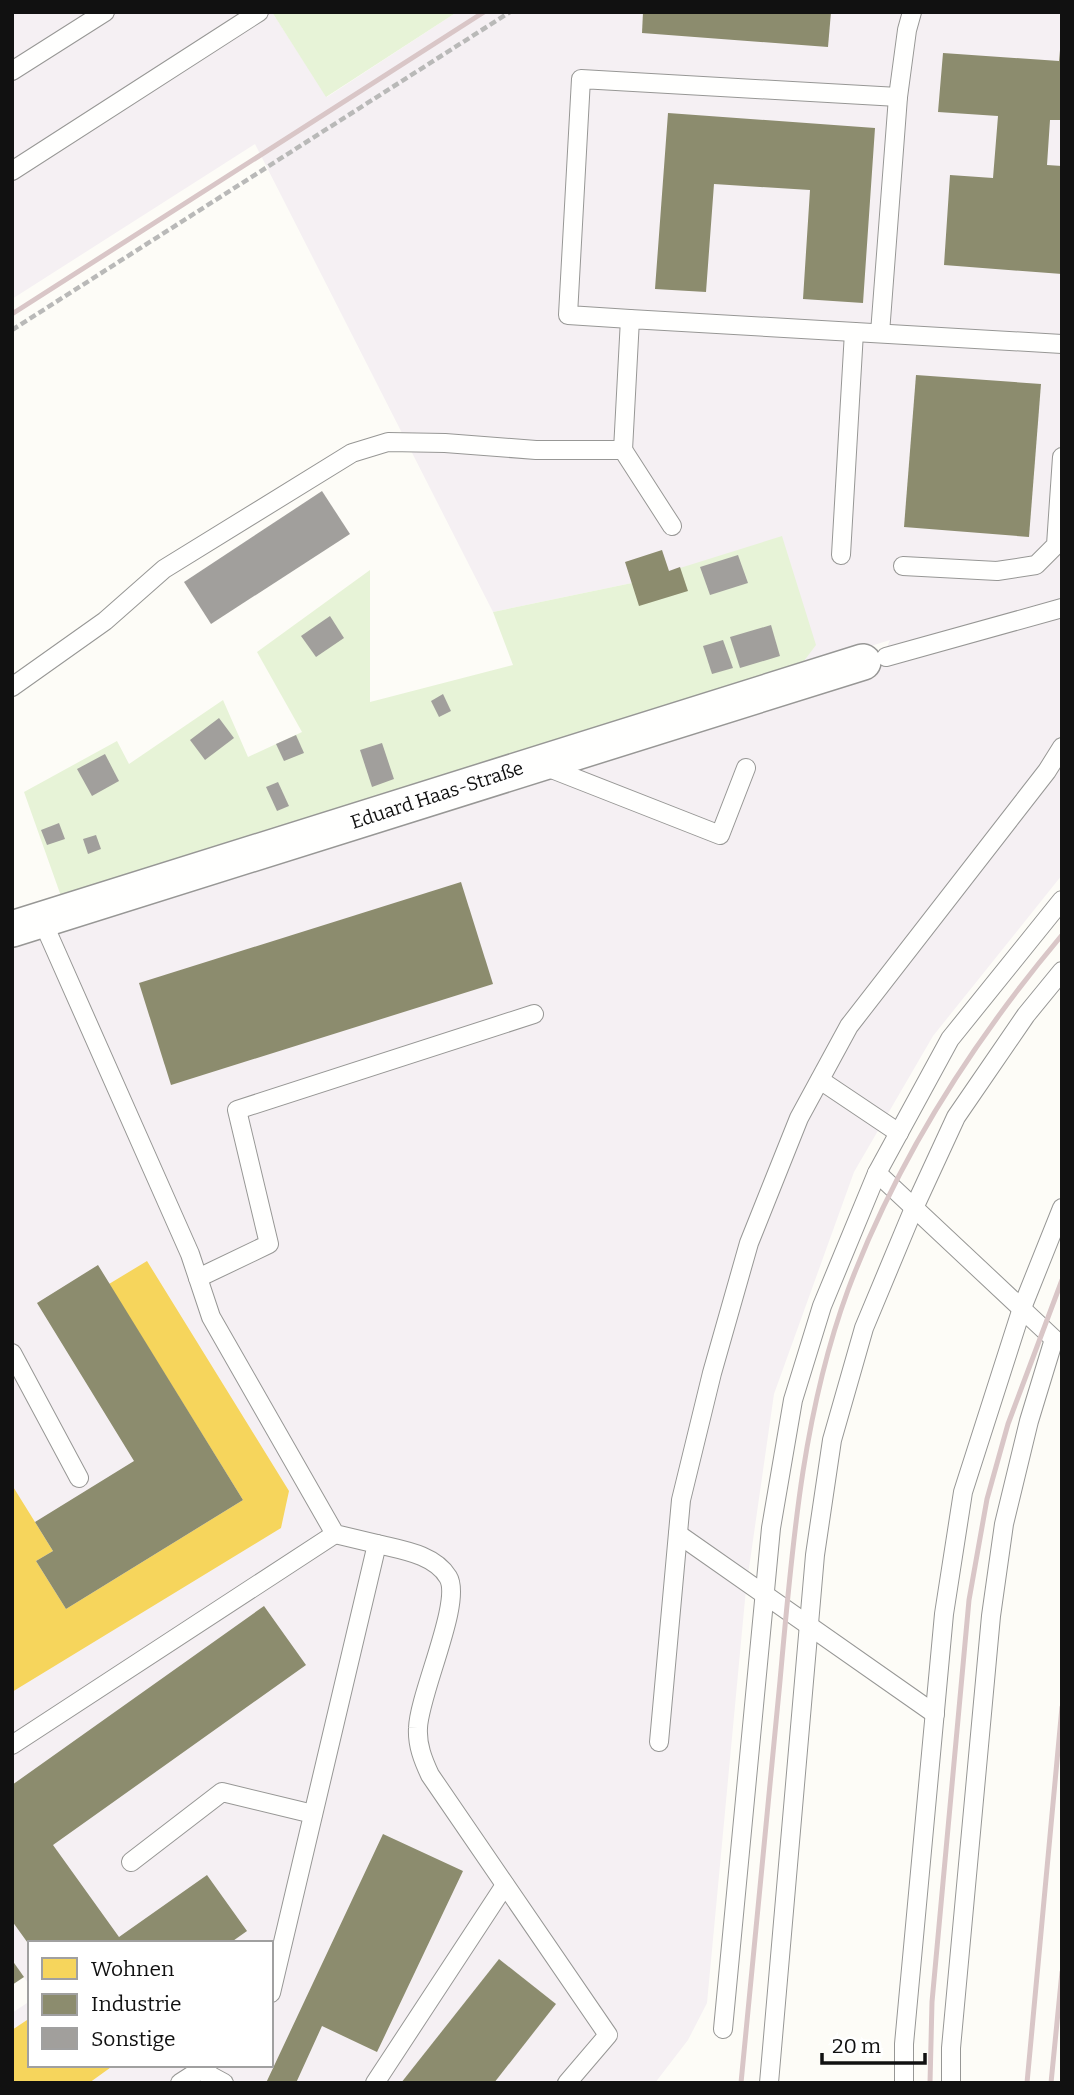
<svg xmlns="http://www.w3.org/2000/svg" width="1074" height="2095" font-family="Bitter,serif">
<rect width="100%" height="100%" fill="#fdfcf7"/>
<!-- industrial -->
<polygon fill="#f5f0f3" points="12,12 272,12 327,97 457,12 1062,12 1062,875 933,1036 854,1172 774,1394 746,1589 707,2003 688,2040 655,2083 12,2083 12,2013 30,2001 30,2065 271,2065 271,1943 30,1943 30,1986 12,1960 12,943 876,672 890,640 798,669 632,583 493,612 255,144 12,299"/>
<!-- green -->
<g fill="#e7f3d7">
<polygon points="272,12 457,12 326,97"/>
<polygon points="782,536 816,645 798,669 62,899 24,792 117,741 129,764 223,700 248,757 302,732 257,652 370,570 370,702 513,665 493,612 632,583"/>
</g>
<!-- homes -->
<g fill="#f6d55c">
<polygon points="147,1261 289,1491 281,1528 12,1692 12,1485 53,1551 36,1561 66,1609 243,1500 109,1284"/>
<polygon points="30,2018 30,2065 114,2065 89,2083 12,2083 12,2030"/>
</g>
<!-- industry -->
<g fill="#8c8c6e">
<polygon points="643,12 831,12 828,47 642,33"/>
<polygon points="1060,50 1062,50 1062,120 1050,120 1047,165 1062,166 1062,274 944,265 950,175 993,178 998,116 938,112 943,53 1059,61"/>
<polygon points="668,113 875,128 863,303 803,299 810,190 714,184 706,292 655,289"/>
<polygon points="916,375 1041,384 1029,537 904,527"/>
<polygon points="662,550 669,571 680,567 688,591 639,606 625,562"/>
<polygon points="461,882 493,984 171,1085 139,983"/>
<polygon points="98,1265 243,1500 66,1609 36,1561 53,1551 35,1522 134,1461 37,1303"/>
<polygon points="264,1606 306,1665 53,1845 119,1937 207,1875 247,1931 230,1943 30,1943 30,1946 12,1921 12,1785"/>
<polygon points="383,1834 463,1871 377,2052 322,2026 296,2083 266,2083"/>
<polygon points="499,1959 556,2004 494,2083 401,2083"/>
<polygon points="12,1960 24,1977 12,1985"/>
</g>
<!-- building -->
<g fill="#a19f9c">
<polygon points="322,491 350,534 211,624 184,582"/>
<polygon points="738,555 748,583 710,595 700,567"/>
<polygon points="330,616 344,638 316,657 301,636"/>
<polygon points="771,625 780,656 740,668 730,637"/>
<polygon points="723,640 733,668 712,674 703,646"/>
<polygon points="443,694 451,711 439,717 431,701"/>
<polygon points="219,718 234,738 205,760 190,740"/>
<polygon points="296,735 304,753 284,761 276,744"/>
<polygon points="382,743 394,779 372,787 360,750"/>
<polygon points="105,754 119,781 92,796 77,769"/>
<polygon points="278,782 289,806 277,811 266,787"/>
<polygon points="59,823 65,839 47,845 41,830"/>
<polygon points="96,835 101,849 88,854 83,839"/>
</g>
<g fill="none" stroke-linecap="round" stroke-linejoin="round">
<!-- service casing -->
<g stroke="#979795" stroke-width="20">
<g id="service">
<polyline points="12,71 105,12"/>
<polyline points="12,171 259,12"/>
<polyline points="630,319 568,315 581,79 898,97"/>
<polyline points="880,333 898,97 907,30 912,12"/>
<polyline points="623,450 630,319 1062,344"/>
<polyline points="841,555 854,332"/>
<polyline points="903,566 997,571 1036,565 1056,545 1062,457"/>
<polyline points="886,657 1062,608"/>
<polyline points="12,687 105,621 164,569 352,453 388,442 445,443 536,450 623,450 672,526"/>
<polyline points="544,766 720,835 746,768"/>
<polyline points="42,920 190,1254 211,1317 335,1534 377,1544 271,1993"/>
<polyline points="820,1080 899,1133"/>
<polyline points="877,1173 1054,1339 1029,1421 1004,1524 991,1616 951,2048 951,2083"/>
<polyline points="198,1278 269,1244 237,1110 534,1014"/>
<polyline points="12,1353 79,1478"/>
<polyline points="678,1534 935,1714"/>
<path d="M377,1544c24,6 57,10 71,33 15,24 -29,117 -30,151 -1,17 5,32 12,47l178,260 -41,48"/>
<polyline points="659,1742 681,1500 712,1373 749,1243 799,1118 849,1026 1047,771 1062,747"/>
<polyline points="12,1745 335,1534"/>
<polyline points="131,1862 222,1792 313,1814"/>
<polyline points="723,2029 771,1528 793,1400 822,1306 877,1173 950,1039 1062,900"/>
<polyline points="200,2070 224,2083"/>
<polyline points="180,2083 208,2065"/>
<polyline points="375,2083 505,1885"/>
<polyline points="769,2083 815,1555 832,1440 864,1328 914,1208 956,1117 1026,1015 1062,971"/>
<polyline points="904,2083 904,2044 944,1614 963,1492 1022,1308 1062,1208"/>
</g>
</g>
<!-- minor casing -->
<g stroke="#979795" stroke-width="38">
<polyline id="minor" points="12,929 863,662"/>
</g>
<!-- path -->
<polyline stroke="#b9b9b8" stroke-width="4.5" stroke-dasharray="7 3.5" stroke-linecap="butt" points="12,330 510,12"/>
<!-- service -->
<use href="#service" stroke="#fffffe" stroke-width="18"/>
<!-- minor -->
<use href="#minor" stroke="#fffffe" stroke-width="35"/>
<!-- rail -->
<g stroke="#d9c6c7" stroke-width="5">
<polyline points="12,314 484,12"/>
<path d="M741,2083c13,-134 26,-268 39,-402 12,-132 22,-266 68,-391 49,-131 125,-249 214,-355"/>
<polyline points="930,2083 932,2002 969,1600 987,1499 1008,1424 1062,1280"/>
<polyline points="1027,2083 1062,1707"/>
<polyline points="1051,2083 1062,1972"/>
</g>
</g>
<g text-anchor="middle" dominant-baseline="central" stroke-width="7" stroke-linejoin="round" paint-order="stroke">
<!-- street labels -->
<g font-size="19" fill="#111" stroke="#fff">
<text transform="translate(437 795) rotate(-18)">Eduard Haas-Straße</text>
</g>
</g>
<!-- border -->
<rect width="1074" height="2095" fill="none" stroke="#111111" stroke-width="28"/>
<!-- legend -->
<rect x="28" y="1941" width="245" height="126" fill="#ffffff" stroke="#a0a0a0" stroke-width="2"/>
<rect x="42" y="1958" width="35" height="21" fill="#f6d55c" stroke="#a0a0a0" stroke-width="2"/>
<text x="91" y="1976" font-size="21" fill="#111111">Wohnen</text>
<rect x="42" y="1994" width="35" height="21" fill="#8c8c6e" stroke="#a0a0a0" stroke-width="2"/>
<text x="91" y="2011" font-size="21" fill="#111111">Industrie</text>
<rect x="42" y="2028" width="35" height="21" fill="#a19f9c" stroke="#a0a0a0" stroke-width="2"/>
<text x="91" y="2046" font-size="21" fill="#111111">Sonstige</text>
<!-- scale -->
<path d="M822 2053v10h103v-10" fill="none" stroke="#111111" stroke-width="3.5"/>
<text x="832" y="2053" font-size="21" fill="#111111" stroke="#ffffff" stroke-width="5" paint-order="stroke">20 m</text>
</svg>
